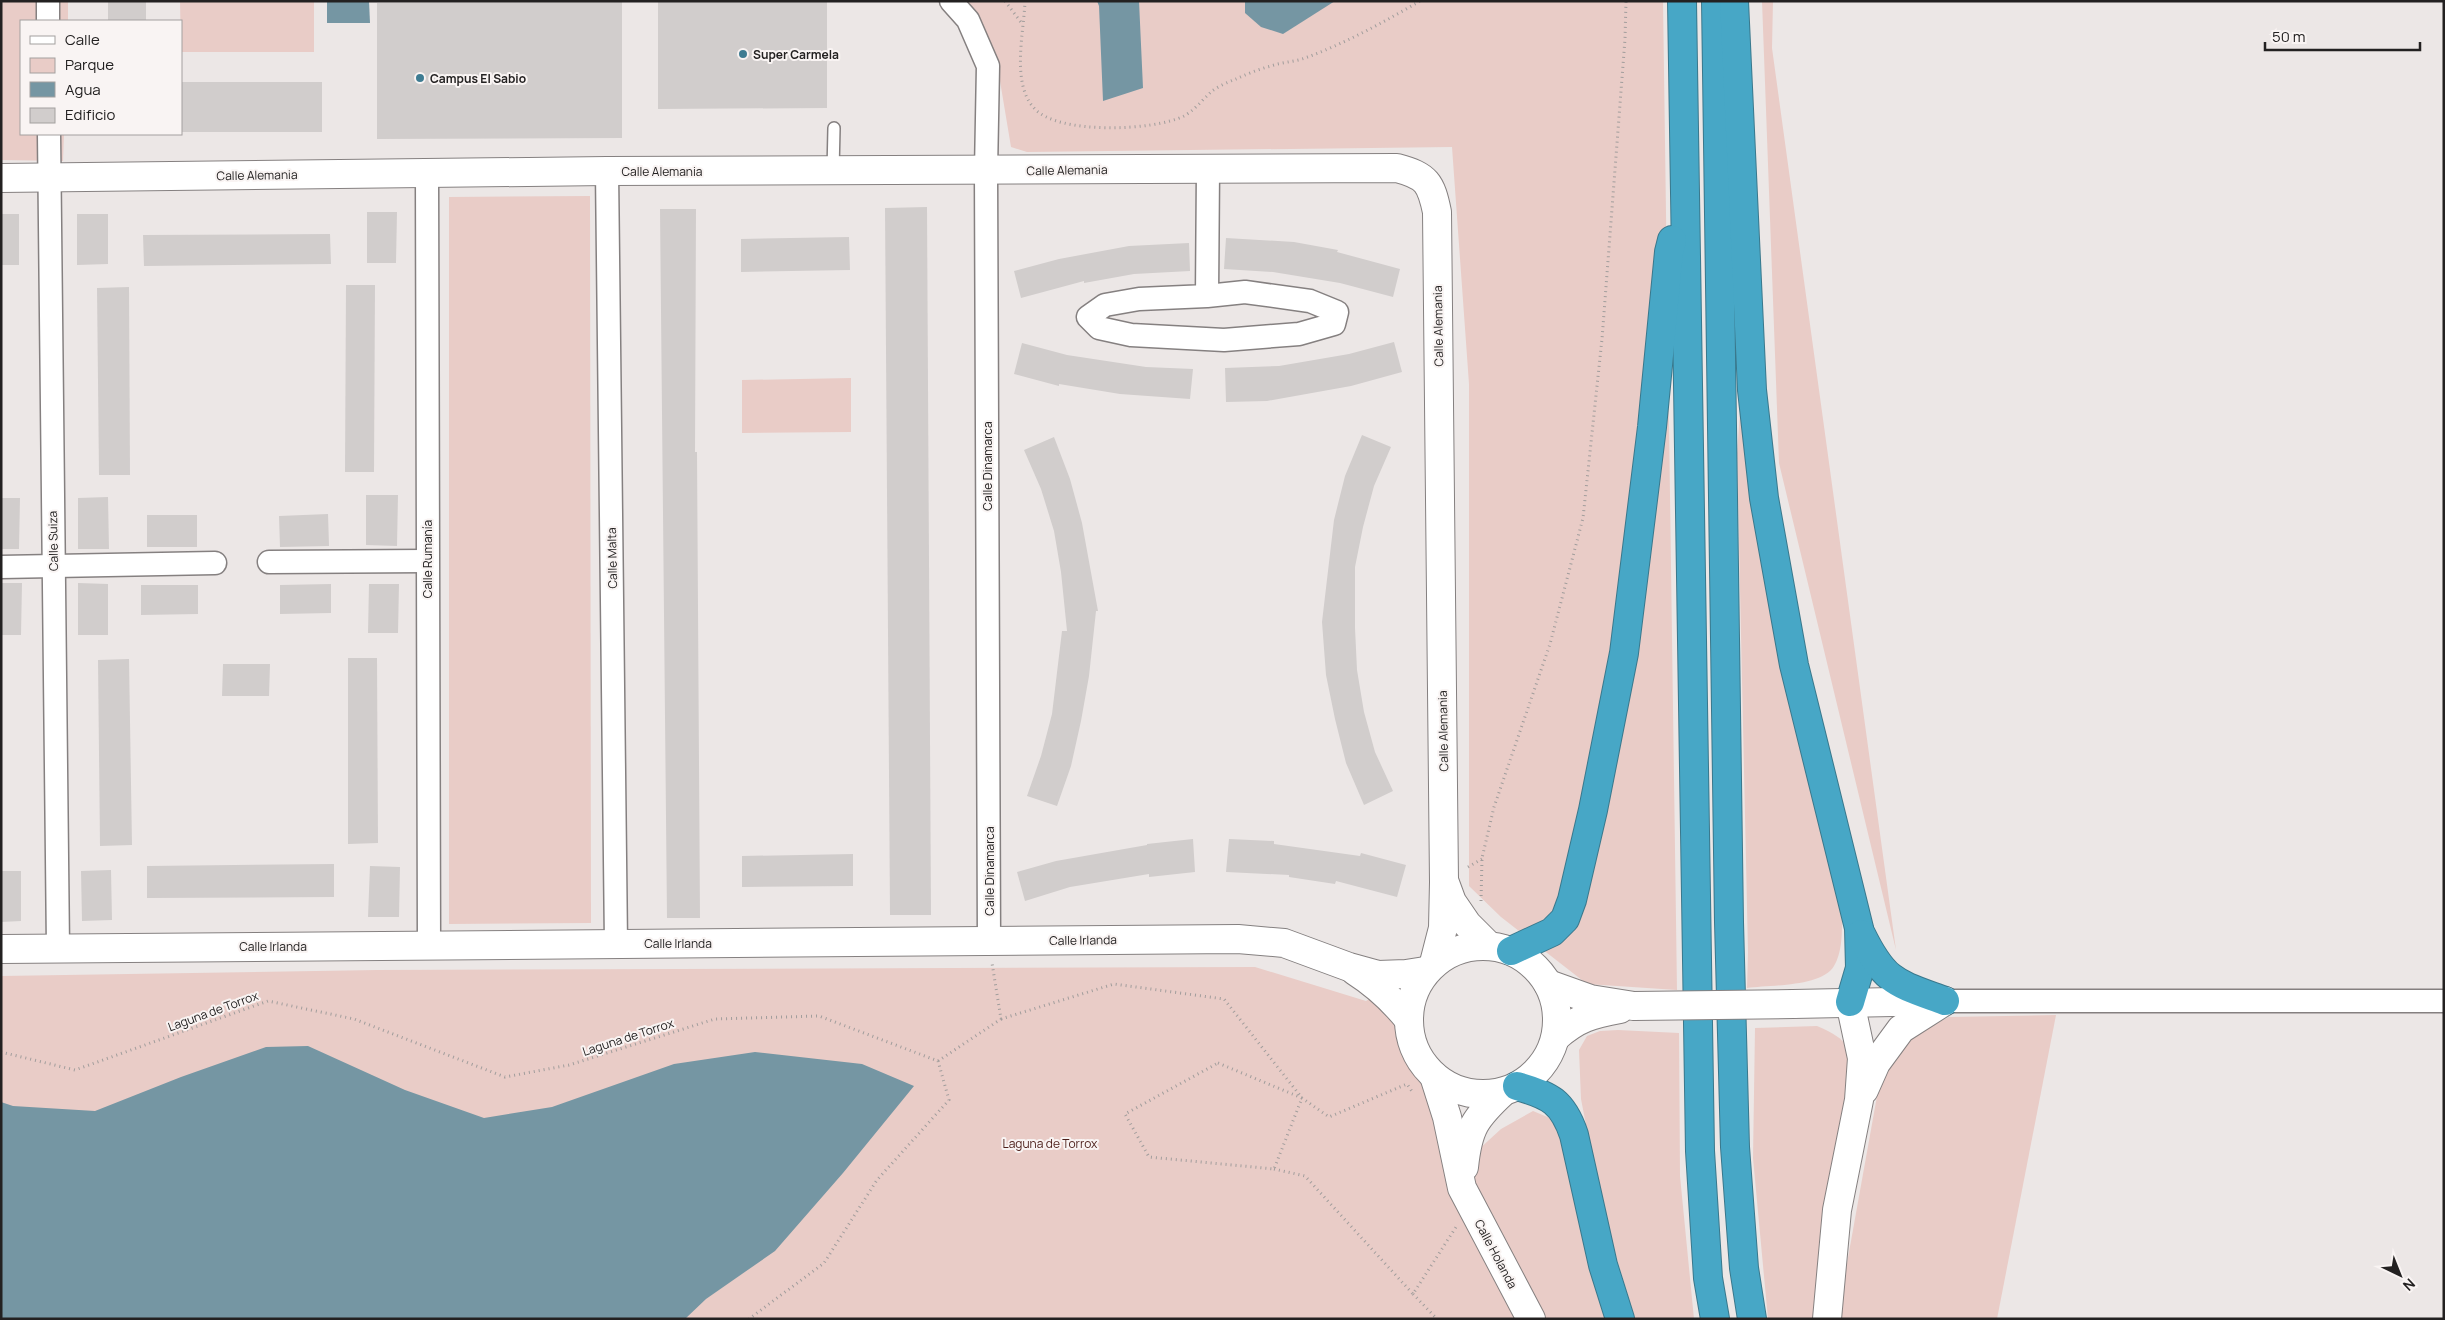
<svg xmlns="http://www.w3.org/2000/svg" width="2445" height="1320" font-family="Manrope,sans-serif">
<rect width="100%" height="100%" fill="#ece7e6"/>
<!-- green -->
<g fill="#e9ccc7">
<polygon points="1,1 68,1 68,21 21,21 21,134 64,134 63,161 1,160"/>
<polygon points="180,1 314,1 314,52 181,52"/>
<polygon points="961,1 1663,1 1677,990 1587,984 1501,917 1469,886 1469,384 1452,147 1027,152 1011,147 997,63"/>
<polygon points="1762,1 1773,1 1772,48 1896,950 1779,463"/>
<polygon points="590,196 591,923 449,924 449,197"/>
<polygon points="851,378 851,432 742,433 742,380"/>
<path d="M1741,399l101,513c0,17 1,39 -8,54 -12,21 -65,19 -87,22l1,-36 -11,-499z"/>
<polygon points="1255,967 1366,1001 1384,990 1403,1015 1421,1053 1432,1087 1477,1151 1501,1129 1533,1111 1557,1121 1612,1319 1,1319 1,976 377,970"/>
<polygon points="2056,1015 1997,1319 1837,1319 1879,1085 1908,1038 1949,1017"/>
<path d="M1817,1026c33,14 34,22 37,56l-38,237h-48l-15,-161 2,-130z"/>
<polygon points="1618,1030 1679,1033 1680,1176 1694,1319 1635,1319 1603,1213 1581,1099 1579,1050 1587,1036 1600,1031"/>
</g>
<!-- water -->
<g fill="#7596a3">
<polygon points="327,1 369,1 370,23 327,23"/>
<polygon points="1097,1 1139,1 1143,88 1103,101 1099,6"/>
<polygon points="1245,1 1335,1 1283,34 1261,27 1245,13"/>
<polygon points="308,1046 405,1090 484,1118 552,1107 674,1064 755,1052 862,1064 914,1086 843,1173 775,1251 706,1299 685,1319 1,1319 1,1102 13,1106 95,1111 181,1077 266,1047"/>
</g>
<!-- building -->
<g fill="#d1cdcc">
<rect x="108" y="1" width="38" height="20"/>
<polygon points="658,1 827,1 827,108 658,109"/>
<polygon points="622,2 622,138 377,139 377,3"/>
<rect x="181" y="82" width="141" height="50"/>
<polygon points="927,207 931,915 890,915 885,208"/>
<polygon points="660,209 696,209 695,452 697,452 700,918 667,918"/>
<polygon points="367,212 397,212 396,263 367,263"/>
<rect x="1" y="214" width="18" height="51"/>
<polygon points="77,214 108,214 108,264 77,265"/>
<polygon points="330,234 331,264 144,266 143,235"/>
<polygon points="849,237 850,270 741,272 741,239"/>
<polygon points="1226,238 1294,242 1338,250 1337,252 1400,269 1393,297 1340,283 1273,272 1224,269"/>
<polygon points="1189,243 1190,271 1134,274 1084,283 1084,281 1021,298 1014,271 1059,259 1129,246"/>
<polygon points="346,285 375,285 374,472 345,472"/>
<polygon points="129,287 130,475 99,475 97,288"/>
<polygon points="1394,342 1402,372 1351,386 1267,401 1226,402 1225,368 1279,366 1349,354"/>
<polygon points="1022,343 1067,355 1146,367 1193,369 1190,399 1120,394 1059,384 1059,386 1014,374"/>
<polygon points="1362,435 1391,447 1374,486 1363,527 1355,567 1355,628 1357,670 1364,712 1375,752 1393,791 1364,805 1346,763 1335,719 1326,675 1322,622 1334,520 1345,476"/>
<polygon points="1054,437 1070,479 1082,523 1098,611 1096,611 1089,676 1081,721 1071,766 1057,806 1027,796 1041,756 1052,714 1062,631 1067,631 1061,572 1054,531 1041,489 1024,450"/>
<polygon points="366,495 398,495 397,546 366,545"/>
<polygon points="108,497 109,549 78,549 78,498"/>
<polygon points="1,498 20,498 19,549 1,549"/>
<polygon points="328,514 329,546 280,547 279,516"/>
<rect x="147" y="515" width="50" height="32"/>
<polygon points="1,583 22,583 21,635 1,635"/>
<polygon points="78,583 108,584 108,635 78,635"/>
<polygon points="331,584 331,613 280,614 280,585"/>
<polygon points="369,584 399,584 398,633 368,633"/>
<polygon points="141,585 198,585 198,614 141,615"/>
<polygon points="348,658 377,658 378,843 348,844"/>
<polygon points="129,659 132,845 100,846 98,660"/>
<polygon points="223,664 270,664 269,696 222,696"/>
<polygon points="1193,839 1195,872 1149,877 1149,874 1070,887 1025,901 1017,872 1056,861 1147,845 1147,844"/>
<polygon points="1229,839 1274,841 1274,844 1360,856 1361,853 1406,865 1397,897 1336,881 1335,884 1289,877 1289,875 1226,872"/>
<polygon points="853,854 853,886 742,887 742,856"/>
<polygon points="334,864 334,897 147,898 147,866"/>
<polygon points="370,866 400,867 399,917 368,917"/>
<polygon points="111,870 112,920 82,921 81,871"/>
<polygon points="1,871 21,871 21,921 1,922"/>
</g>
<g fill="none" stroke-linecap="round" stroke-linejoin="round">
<!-- lane casing -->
<g stroke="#858080" stroke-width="14">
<polyline id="lane" points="833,171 834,128"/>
</g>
<!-- street casing -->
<g stroke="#858080" stroke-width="25">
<g id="street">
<polyline points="48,1 48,21"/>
<polyline points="951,1 968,20 988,66 986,171 989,941"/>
<polyline points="49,134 58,948"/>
<polyline points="607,171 616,944"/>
<polyline points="427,173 429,945"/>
<polyline points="1207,296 1139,299 1105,305 1088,317 1099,328 1131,335 1224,340 1299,334 1334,324 1337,312 1310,301 1245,292 1207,296 1208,169"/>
<polyline points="269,562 427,561"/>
<polyline points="1,567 215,563"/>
<polyline points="1945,1001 2444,1001"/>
</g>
</g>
<!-- secondary casing -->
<g stroke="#858080" stroke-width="30">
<g id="secondary">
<path d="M1,178l606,-7 790,-3c30,8 34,15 40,44l7,670 -1,46 -9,35"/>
<polyline points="1445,883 1452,902 1467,924 1489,946"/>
<circle cx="1483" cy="1020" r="74"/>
<polyline points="1,949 1238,939 1284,943 1349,967 1378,975 1406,974 1425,971"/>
<path d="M1355,971c22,14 38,29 54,49"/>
<polyline points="1548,984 1590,999 1634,1006"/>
<polyline points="1793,1004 1943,1001"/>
<path d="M1556,1037c21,-19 36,-23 64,-28"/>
<polyline points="1434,1076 1447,1117 1462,1188 1531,1319"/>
<polyline points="1864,1090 1876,1063 1901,1029 1945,1001"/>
<path d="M1464,1167c4,-39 11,-49 39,-75"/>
<polyline points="1827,1319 1837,1210 1859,1100 1862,1058 1850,1002"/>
</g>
</g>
<!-- highway casing -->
<g stroke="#3a788c" stroke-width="30">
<g id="highway">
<polyline points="1682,1 1700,1151 1708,1278 1715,1319"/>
<polyline points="1716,1 1729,922 1735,1147 1744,1268 1752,1319"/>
<polyline points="1734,1 1752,390 1764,498 1794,665 1859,928 1860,968 1850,1002"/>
<path d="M1861,934c24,49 35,49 84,67"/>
<polyline points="1511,951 1552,932 1565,919 1572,900 1593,810 1624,653 1652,427 1669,252 1672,240"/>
<path d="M1517,1086c33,9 46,16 57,49l29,130 17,54"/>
</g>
</g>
<!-- path -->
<g stroke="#a19d9c" stroke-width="3" stroke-dasharray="1 4" stroke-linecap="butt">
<polyline points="1005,1 1023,25"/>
<path d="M1025,1c-1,31 -14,82 9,107 23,27 120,23 150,8 11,-6 19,-17 28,-25 7,-5 16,-9 24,-12 11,-5 23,-10 35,-13 11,-4 23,-4 34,-8 39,-14 79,-36 115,-57"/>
<polyline points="1468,867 1482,859"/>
<polyline points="1481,901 1482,858 1494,807 1550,644 1583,518 1602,339 1625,39 1626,1"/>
<polyline points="1001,1019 1114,984 1224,999 1302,1098 1329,1117 1407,1084 1413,1093"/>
<polyline points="1,1052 75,1070 268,1001 354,1019 505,1077 569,1065 715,1019 819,1016 938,1061 949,1100 877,1180 824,1263 749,1319"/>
<polyline points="938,1061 1001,1019 992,963"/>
<polygon points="1218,1063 1302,1098 1274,1169 1149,1157 1125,1114"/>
<polyline points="1274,1169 1305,1176 1413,1294 1456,1227"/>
<polyline points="1413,1294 1437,1319"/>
</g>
<!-- lane -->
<use href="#lane" stroke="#fff" stroke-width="11"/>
<!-- street -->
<use href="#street" stroke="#fff" stroke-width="22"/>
<!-- secondary -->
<use href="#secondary" stroke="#fff" stroke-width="28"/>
<!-- highway -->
<use href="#highway" stroke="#47a7c6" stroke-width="28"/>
<!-- secondary-bridge casing -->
<g stroke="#858080" stroke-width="30" stroke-linecap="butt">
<polyline id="secondary-bridge" points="1634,1006 1793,1004"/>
</g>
<!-- secondary-bridge -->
<use href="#secondary-bridge" stroke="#fff" stroke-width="28"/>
</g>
<!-- markers -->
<g fill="#3e7c92" stroke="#f9f4f3" stroke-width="2">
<circle cx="743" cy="54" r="5"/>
<circle cx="420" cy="78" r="5"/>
</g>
<g text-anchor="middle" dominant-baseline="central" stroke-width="4" stroke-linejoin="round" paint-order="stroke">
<!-- poi labels -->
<g font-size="12" font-weight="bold" fill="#232121" stroke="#f9f4f3" text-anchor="start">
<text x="753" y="54">Super Carmela</text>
<text x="430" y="78">Campus El Sabio</text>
</g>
<!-- street labels -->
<g font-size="12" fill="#232121" stroke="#f9f4f3">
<text transform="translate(1067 170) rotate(-1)">Calle Alemania</text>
<text x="662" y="171">Calle Alemania</text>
<text transform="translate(257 175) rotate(-1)">Calle Alemania</text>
<text transform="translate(1438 326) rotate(-91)">Calle Alemania</text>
<text transform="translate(987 466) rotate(-90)">Calle Dinamarca</text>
<text transform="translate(53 541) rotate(-91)">Calle Suiza</text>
<text transform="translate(612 558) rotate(-91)">Calle Malta</text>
<text transform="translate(427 559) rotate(-90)">Calle Rumanía</text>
<text transform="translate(1443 731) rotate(-91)">Calle Alemania</text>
<text transform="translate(989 871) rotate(-90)">Calle Dinamarca</text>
<text transform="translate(1083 940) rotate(-1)">Calle Irlanda</text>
<text x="678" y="943">Calle Irlanda</text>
<text x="273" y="946">Calle Irlanda</text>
<text transform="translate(213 1011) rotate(-20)">Laguna de Torrox</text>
<text transform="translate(628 1037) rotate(-18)">Laguna de Torrox</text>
<text transform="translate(1496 1254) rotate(62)">Calle Holanda</text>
</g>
<!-- park labels -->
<g font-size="12" fill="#4c1e19" stroke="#f9f4f3">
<text x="1050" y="1143">Laguna de Torrox</text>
</g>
</g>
<!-- border -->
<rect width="2445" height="1320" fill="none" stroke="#232121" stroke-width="5"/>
<!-- legend -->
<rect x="20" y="20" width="162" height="115" fill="#f9f4f3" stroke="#a3a09f"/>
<rect x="30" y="36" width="25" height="8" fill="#ffffff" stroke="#a3a09f"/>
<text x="65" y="45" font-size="15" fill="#232121">Calle</text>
<rect x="30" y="58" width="25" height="15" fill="#e9ccc7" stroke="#a3a09f"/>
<text x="65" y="70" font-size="15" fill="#232121">Parque</text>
<rect x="30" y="82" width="25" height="15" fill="#7596a3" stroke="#a3a09f"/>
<text x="65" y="95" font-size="15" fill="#232121">Agua</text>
<rect x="30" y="108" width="25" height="15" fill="#d1cdcc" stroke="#a3a09f"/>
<text x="65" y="120" font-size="15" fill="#232121">Edificio</text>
<!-- north arrow -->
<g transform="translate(2400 1275) rotate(137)" stroke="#f9f4f3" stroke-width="4" paint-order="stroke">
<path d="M0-4L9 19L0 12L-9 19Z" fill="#232121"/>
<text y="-8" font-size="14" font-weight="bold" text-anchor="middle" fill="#232121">N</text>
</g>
<!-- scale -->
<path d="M2265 42v8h155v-8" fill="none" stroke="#232121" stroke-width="2.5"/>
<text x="2272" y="42" font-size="15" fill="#232121" stroke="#f9f4f3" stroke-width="4" paint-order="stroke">50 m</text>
</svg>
